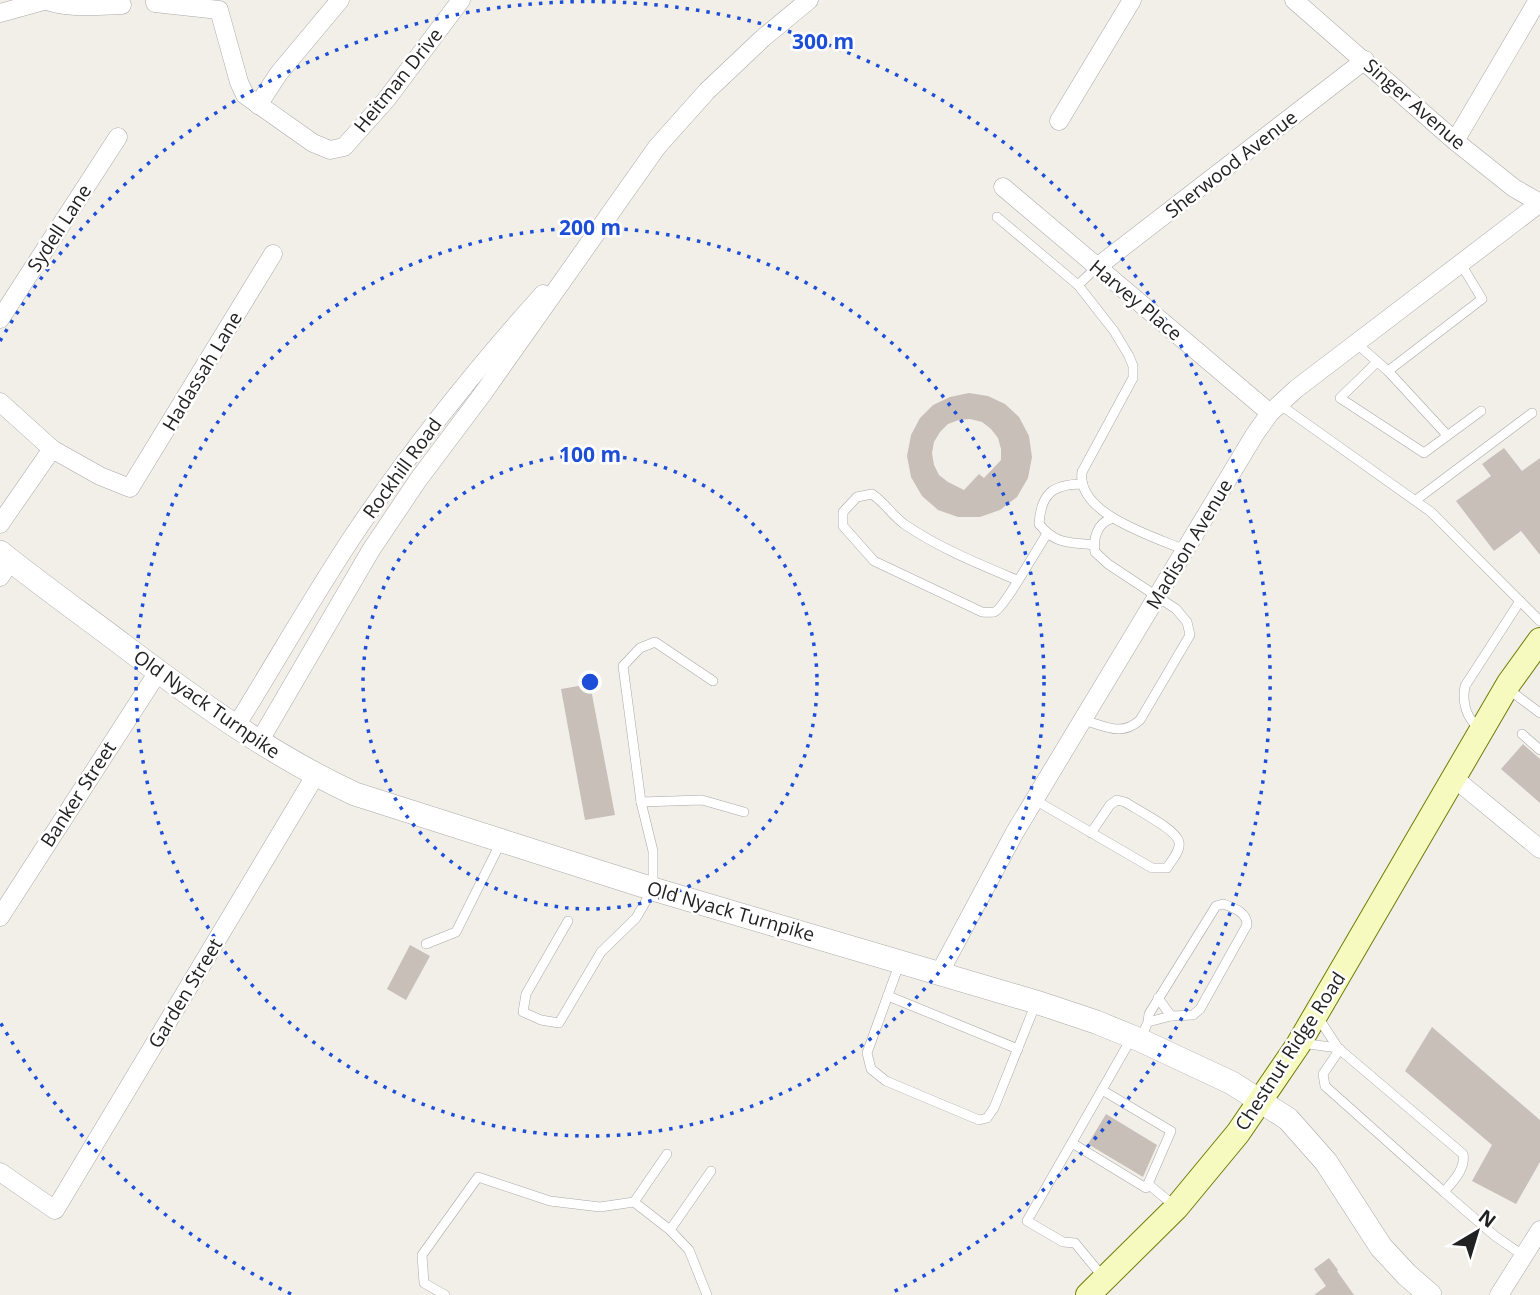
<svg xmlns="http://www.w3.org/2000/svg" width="1540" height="1295" font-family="'Open Sans',sans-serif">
<rect width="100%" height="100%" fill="#f2efe9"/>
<!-- building -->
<g fill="#c7bfb8" fill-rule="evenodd">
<path d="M969,393l19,3 17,8 14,13 10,19 3,21 -4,21 -11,19 -17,13 -20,7h-22l-20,-7 -16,-14 -11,-19 -4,-21 4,-21 9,-17 13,-13 17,-8zM970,419l12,3 9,7 7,9 3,11v11l-17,18 -5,-4 -15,16 -16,-8 -9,-7 -5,-10 -2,-12 2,-11 6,-10 8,-8 11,-4z"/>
<polygon points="1504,448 1522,471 1540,458 1540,555 1521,531 1494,551 1456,501 1491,476 1482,464"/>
<polygon points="590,684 615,815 585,820 561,689"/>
<polygon points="1523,744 1540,759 1540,803 1501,769"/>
<polygon points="410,945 430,956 406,1000 387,989"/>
<polygon points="1432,1027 1540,1120 1540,1162 1516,1204 1472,1181 1492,1145 1405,1071"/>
<polygon points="1106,1114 1157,1145 1143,1177 1088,1144"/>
<polygon points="1329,1258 1338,1270 1337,1271 1354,1295 1314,1295 1326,1286 1314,1269"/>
</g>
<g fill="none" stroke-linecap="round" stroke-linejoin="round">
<!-- service casing -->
<g stroke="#a9a9a9" stroke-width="10">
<g id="service">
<path d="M997,217l81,68 36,46 15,25 4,10v12l-51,94c-6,42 73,65 103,78"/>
<polyline points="1078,285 1097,267"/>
<polyline points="1356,343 1388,371"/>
<polyline points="1377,362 1340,398 1424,453 1481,411"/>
<polyline points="1279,404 1431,512 1540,621"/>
<polyline points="1447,435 1388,371 1482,299 1461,264"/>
<path d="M1083,484c-31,0 -42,10 -44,40 17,21 30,18 55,21"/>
<polyline points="1416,500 1532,413"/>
<path d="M1017,580c-38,-16 -78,-32 -113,-56 -12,-9 -20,-22 -32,-30l-15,3 -14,15v14l31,35 108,51c2,0 11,1 12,0 9,-2 45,-67 53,-78"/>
<polyline points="1508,689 1540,713"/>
<path d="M1083,720c22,6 38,17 57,0l50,-85 -3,-13 -11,-13 -68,-45 -13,-12c-2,-13 2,-29 16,-33"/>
<path d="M1480,729c-14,-11 -18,-27 -15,-43l55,-85"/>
<polyline points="1522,734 1540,750"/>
<path d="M1035,800l117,68h15c4,-7 14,-17 12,-26 -3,-13 -42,-32 -54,-40l-8,-2 -7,5 -19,28"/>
<polyline points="641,802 702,800 744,812"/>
<polyline points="568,921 526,994 523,1012 541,1020 559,1023 601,952 636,918 653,889 653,851 641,802 623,666 640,648 655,642 713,681"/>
<polyline points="426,944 456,932 501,842"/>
<polyline points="900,962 867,1053 871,1069 886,1081 979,1120 987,1118 994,1108 1036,1003"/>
<polyline points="888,996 1018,1049"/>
<polyline points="1158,998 1171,1016"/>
<path d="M1318,1017l20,31 125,106c3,15 -10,27 -19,38l51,44 29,20"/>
<path d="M1141,1038l7,-16 1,-8 67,-108 7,-2c11,4 24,8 24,21l-47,84 -7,6 -22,1 -23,6"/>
<polyline points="1301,1043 1338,1048"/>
<polyline points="1340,1049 1323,1074 1325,1086 1444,1192"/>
<polyline points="1102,1090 1171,1131 1148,1184 1176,1207"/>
<polyline points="1072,1143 1146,1188 1148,1184"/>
<polyline points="667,1154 634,1202 670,1230"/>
<polyline points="1103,1277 1075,1243 1063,1242 1027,1221 1131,1039"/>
<polyline points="445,1295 424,1283 422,1255 478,1177 550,1201 600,1207 634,1202"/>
<polyline points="707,1295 689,1250 670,1230 711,1171"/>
</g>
</g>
<!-- minor casing -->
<g stroke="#a9a9a9" stroke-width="19">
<g id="minor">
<polyline points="155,0 155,3 219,10 239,82 245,95 313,143 330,150 344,147 386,100 461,0"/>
<polyline points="1294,0 1455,141 1514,188 1540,203"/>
<path d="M47,1c24,8 50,5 75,4"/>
<polyline points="0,13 47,0"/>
<polyline points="258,105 279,73 340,0"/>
<polyline points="1059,121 1132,0"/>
<polyline points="1455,141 1538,0"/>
<polyline points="1003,187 1270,413"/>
<polyline points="1097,267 1365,60"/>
<polyline points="0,319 118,137"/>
<polyline points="0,402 52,449 100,476 130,488 273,254"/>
<polyline points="0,524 52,449"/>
<polyline points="0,577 11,560"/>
<path d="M236,726c39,-63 76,-128 117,-190 57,-85 121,-165 190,-242"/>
<polyline points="259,742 371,550 418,480 484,392 657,147 707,91 763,38 809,0"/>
<polyline points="1454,778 1540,849"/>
<polyline points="0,917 158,672"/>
<polyline points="940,972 1015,832 1255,434 1270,413 1296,389 1540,203"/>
<polyline points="0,1172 55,1210 315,776"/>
<polyline points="1499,1295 1540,1230"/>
</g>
</g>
<!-- tertiary casing -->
<g stroke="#a9a9a9" stroke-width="24">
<path id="tertiary" d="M0,552c40,32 82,62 123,93 74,56 148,110 232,149l298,95 383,113 60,20 44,18 92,43 56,36 38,43 55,85 26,28 23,20"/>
</g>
<!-- secondary casing -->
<g stroke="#707d05" stroke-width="26">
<polyline id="secondary" points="1088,1295 1176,1208 1238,1133 1298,1045 1509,683 1540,640"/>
</g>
<!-- service -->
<use href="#service" stroke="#fff" stroke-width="9"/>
<!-- minor -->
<use href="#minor" stroke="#fff" stroke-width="18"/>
<!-- tertiary -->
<use href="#tertiary" stroke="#fff" stroke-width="23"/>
<!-- secondary -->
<use href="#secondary" stroke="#f7fabf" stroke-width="24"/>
</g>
<!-- distance rings -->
<g fill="none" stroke="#1d4ed8" stroke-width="3.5" stroke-dasharray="3.5 7">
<circle cx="590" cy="682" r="227"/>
<circle cx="590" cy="682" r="454"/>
<path d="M291 1294A681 681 0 0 1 0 1022M0 341A681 681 0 1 1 889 1294"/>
</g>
<g text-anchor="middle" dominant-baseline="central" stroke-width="5" stroke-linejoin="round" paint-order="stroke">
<!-- street labels -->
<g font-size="19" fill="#222" stroke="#fff">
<text transform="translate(398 80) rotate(-51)">Heitman Drive</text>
<text transform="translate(1415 104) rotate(41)">Singer Avenue</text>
<text transform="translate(1231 164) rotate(-38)">Sherwood Avenue</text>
<text transform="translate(59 228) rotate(-57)">Sydell Lane</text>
<text transform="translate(1136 300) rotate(40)">Harvey Place</text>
<text transform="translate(202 371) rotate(-59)">Hadassah Lane</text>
<text transform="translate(402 468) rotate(-54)">Rockhill Road</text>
<text transform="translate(1189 544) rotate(-59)">Madison Avenue</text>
<text transform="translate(207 704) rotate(35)">Old Nyack Turnpike</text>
<text transform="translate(78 794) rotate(-57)">Banker Street</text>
<text transform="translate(731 911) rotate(16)">Old Nyack Turnpike</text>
<text transform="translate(185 993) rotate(-59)">Garden Street</text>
<text transform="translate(1290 1051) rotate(-57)">Chestnut Ridge Road</text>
</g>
</g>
<circle cx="590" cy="682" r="10" fill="#1d4ed8" stroke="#fff" stroke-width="3.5"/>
<g font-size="21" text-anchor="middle" font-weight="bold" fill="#1d4ed8" stroke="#fff" stroke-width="5" stroke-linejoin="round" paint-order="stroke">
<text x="823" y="49">300 m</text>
<text x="590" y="235">200 m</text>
<text x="590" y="462">100 m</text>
</g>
<!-- north arrow -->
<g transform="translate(1477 1232) rotate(38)" stroke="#ffffff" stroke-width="5" paint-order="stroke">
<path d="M0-5L12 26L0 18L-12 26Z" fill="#222222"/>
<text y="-10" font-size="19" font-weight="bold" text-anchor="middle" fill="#222222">N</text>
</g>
</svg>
